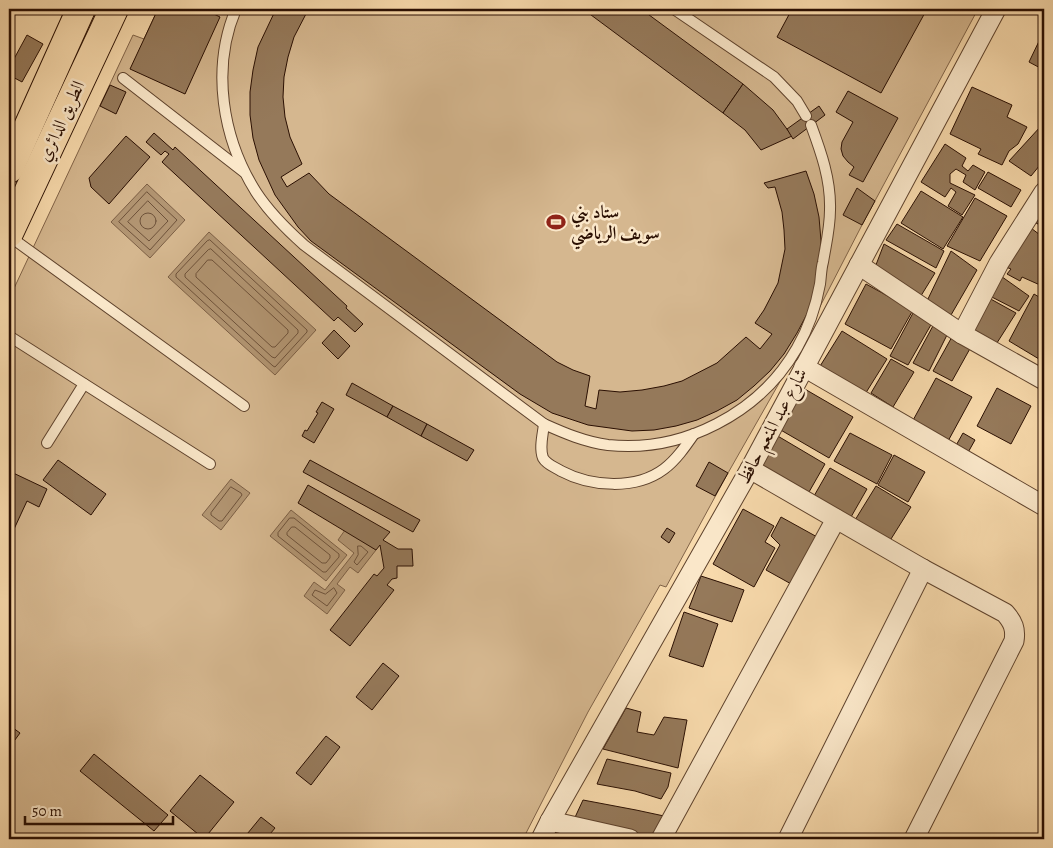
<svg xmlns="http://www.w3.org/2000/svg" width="1053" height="848" font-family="Alegreya,Amiri,serif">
<rect width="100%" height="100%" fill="#f8daac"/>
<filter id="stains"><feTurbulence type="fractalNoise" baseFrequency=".004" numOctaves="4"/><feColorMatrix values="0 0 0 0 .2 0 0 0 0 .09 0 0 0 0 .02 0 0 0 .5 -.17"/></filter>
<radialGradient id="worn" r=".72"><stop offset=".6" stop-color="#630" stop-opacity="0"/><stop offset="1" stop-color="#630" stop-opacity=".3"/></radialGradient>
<!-- green -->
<polygon fill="#d5b78f" stroke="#806348" points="155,9 978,9 862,225 794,357 728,473 666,587 660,585 588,712 523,839 9,839 9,299 133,35 144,39 156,13"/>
<!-- water -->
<g fill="#b29572" stroke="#7c5f45">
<polygon points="147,184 185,220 150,258 111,222"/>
<polygon points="209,232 316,330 275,375 168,277"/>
<polygon points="231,479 250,493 221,530 202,515"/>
<polygon points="291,510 347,555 326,581 270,536"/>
<polygon points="345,530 376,550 358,573 350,567 337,584 345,590 327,614 304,596 314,582 325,590 354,553 338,540"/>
</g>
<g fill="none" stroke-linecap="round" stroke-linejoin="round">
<!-- shore -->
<g stroke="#6e523a" stroke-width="1">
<polygon points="147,192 177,220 150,250 119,222"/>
<polygon points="148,201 168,221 149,241 128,222"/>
<circle cx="148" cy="221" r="8"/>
<polygon points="210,240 307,330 307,332 275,367 273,366 176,277 176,274 207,241"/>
<polygon points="211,249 298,330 298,333 275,358 272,357 185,277 185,274 208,250"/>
<polygon points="208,260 212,260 288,330 288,333 275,347 272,347 196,277 196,274"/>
<polygon points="231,487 241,493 242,495 222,521 219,521 211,515 211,513"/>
<polygon points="290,518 294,518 339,554 339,557 326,572 323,572 278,536 278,533"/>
<polygon points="292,527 295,527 330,555 330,558 326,563 322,563 287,535 287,533"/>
<polygon points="358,546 361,546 368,552 357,565 354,562 358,555"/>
<polygon points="334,588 337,593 327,606 312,595 315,590 325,594"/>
</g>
</g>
<!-- building -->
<g fill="#95795a" stroke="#2a0f02">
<polygon points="158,9 217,9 214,14 220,17 185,94 130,69"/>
<polygon points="276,9 299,9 307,12 294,37 288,57 284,77 283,97 285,117 290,137 302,164 281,177 287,187 309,173 329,194 557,362 573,370 590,376 585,406 596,409 599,390 620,392 642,390 664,386 682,381 717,363 746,337 760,349 772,334 755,323 764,310 778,283 785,249 784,230 782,212 775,187 768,188 764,183 806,171 814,194 819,217 821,241 819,265 815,289 808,312 797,333 784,354 770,371 754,386 737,400 717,411 697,420 676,426 654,430 632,431 588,425 552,413 520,394 311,241 298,227 275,195 259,160 253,138 250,115 250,92 253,70 258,47"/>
<polygon points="583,9 641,9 743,84 723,113"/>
<polygon points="792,9 927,9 881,93 777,37"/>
<polygon points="27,35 43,44 22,82 9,75 9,68"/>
<polygon points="1042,35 1044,36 1044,70 1029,62"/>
<polygon points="743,84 773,110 792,136 761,150 745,130 723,113"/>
<polygon points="110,85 126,92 116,114 100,106"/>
<polygon points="972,87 1012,105 1007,117 1027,127 1018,144 1009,151 1002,165 978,154 981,149 950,134"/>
<polygon points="848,91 898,118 863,182 849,175 854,167 848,162 843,156 841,149 842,142 853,122 836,112"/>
<polygon points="819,106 825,115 793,139 787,129"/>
<polygon points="1041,126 1044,129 1044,160 1031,176 1009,161"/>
<polygon points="154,133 173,150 175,147 347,306 346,308 363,324 355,332 338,317 334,321 162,162 169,154 165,151 161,155 146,142"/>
<polygon points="126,136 150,157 109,204 91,187 89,178"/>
<polygon points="945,144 966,158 962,166 968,171 973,165 985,172 975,190 963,182 966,175 956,169 950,174 950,183 975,195 962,215 948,206 956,192 951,188 945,197 921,182"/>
<polygon points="988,172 1021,190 1011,207 978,188"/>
<polygon points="857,188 875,201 862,225 843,215"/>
<polygon points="921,191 963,217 943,249 901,223"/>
<polygon points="975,198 1007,216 980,261 947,246"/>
<polygon points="1044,199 1044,227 1030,220"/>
<polygon points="897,224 944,251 936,268 886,240"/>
<polygon points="1027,225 1044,238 1044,260 1040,262 1044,266 1044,275 1040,285 1022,277 1020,281 1007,274 1011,269 1001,265"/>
<polygon points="884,244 935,273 919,299 874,270"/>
<polygon points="951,251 977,270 951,315 927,301"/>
<polygon points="998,274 1029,296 1019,311 986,294"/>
<polygon points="866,284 913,310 891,349 845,324"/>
<polygon points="1034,294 1044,300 1044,362 1009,341"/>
<polygon points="987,297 1016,313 995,346 965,333"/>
<polygon points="913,313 932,323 908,365 890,356"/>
<polygon points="934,324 949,331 929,371 913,363"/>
<polygon points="334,330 350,346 338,359 322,343"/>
<polygon points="842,331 887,359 862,399 817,371"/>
<polygon points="953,335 972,345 952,381 933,371"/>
<polygon points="891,359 914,372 893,407 871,393"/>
<polygon points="936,378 972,397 947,443 911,424"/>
<polygon points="352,383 393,406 387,417 346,395"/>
<polygon points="803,388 853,417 829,458 779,429"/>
<polygon points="997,388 1031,406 1011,444 977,426"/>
<polygon points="322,402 334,409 314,443 302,436 305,430 307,431 318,413 316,412"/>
<polygon points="393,406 427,424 421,436 387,417"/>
<polygon points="427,424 474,450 467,461 421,436"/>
<polygon points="850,433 892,455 877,484 834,461"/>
<polygon points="963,433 975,440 966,456 954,449"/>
<polygon points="776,435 825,464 805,499 755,470"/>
<polygon points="894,455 925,472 908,502 878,485"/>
<polygon points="58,460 106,494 91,515 43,480"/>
<polygon points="310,460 420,520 413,532 303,472"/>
<polygon points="709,462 728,473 715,496 696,486"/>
<polygon points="830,468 867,489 847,524 810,503"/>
<polygon points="9,471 47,489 39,507 27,501 9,540"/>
<polygon points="308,485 390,532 383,540 398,549 412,549 413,566 397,566 397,578 392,579 387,585 394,590 350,646 330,630 374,574 377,576 384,568 380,545 376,550 298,503"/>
<polygon points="876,486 911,507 886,547 852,525"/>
<polygon points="743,509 774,526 765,542 775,548 754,587 713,564"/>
<polygon points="781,517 819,538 793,585 766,570 780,545 771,536"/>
<polygon points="667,528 675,533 669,543 661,537"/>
<polygon points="701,576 744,590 732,622 689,608"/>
<polygon points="684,612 718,624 703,667 669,656"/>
<polygon points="383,663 399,676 372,710 356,697"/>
<polygon points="626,708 641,712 637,732 654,735 664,717 687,720 678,768 603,749"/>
<polygon points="9,725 20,733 9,748"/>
<polygon points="326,736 340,747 311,785 296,773"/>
<polygon points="94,754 168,815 154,831 80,771"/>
<polygon points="607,759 671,773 668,787 661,799 635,791 597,784"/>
<polygon points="200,775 234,802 204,839 170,811"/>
<polygon points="583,800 636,810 664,816 652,839 565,839"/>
<polygon points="261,817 275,828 266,839 243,839"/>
</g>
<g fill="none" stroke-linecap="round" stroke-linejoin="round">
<!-- service casing -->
<g stroke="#5e422c" stroke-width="12">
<g id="service">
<path d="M236,9c-25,59 -14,129 20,183 13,20 30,37 48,53l240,179c20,9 41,18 64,21 75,8 152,-32 189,-97 11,-19 19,-42 23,-64 1,-7 1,-15 3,-22 3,-18 7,-34 7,-52 1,-30 -9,-58 -19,-85"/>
<polyline points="674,9 774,77 797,101 806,116"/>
<polyline points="123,78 244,172"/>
<polyline points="9,236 244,406"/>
<polyline points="9,336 210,464"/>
<path d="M544,424c-1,10 -5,24 -1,34 4,7 12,9 18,13 30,16 75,19 103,-2 12,-9 21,-22 30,-35"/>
<polyline points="47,443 84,384"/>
</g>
</g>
<!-- minor casing -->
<g stroke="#5e422c" stroke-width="21">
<g id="minor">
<polyline points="859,265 962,334 1044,380"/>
<polyline points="962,334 999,263 1044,192"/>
<polyline points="804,367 1044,506"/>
<path d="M750,469l173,100 82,44c8,9 11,16 9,28l-100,198"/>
<polyline points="550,821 630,839"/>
<polyline points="541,839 550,821 750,469 996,9"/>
<polyline points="661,839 836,519"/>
<polyline points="788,839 923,569"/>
</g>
</g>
<!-- trunk casing -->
<g stroke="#2a0f02" stroke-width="30">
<g id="trunk">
<polyline points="9,169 81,9"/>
<polyline points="9,233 114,9"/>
</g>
</g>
<!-- service -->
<use href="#service" stroke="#fae7c9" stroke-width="10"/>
<!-- minor -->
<use href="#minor" stroke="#fae7c9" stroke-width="19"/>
<!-- trunk -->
<use href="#trunk" stroke="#f8daac" stroke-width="28"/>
</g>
<!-- icons -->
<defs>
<g id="stadium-bare" transform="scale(1.5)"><path d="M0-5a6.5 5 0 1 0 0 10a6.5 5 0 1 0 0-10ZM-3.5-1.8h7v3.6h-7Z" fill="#8f2418" stroke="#fae7c9" stroke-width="2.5" paint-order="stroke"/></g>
</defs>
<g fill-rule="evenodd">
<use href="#stadium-bare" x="556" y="222"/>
</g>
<g text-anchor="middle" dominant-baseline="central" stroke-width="5" stroke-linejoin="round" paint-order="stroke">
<!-- street labels -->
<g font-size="18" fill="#2a0f02" stroke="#fae7c9">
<text transform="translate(61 121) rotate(-65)">الطريق الدائري</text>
<text transform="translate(772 426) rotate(-62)">شارع عبد المنعم حافظ</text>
</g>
<!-- poi labels -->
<g font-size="18" font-weight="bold" fill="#2a0f02" stroke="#fae7c9" text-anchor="start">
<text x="571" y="212">ستاد بني<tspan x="571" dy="21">سويف الرياضي</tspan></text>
</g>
</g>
<!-- margin -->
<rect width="1053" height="848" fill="none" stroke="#f8daac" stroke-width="30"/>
<rect x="10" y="10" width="1033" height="828" fill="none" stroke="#2a0f02" stroke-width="2.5"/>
<rect x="15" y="15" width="1023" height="818" fill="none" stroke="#2a0f02"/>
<!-- scale -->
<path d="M25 816v8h148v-8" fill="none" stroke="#2a0f02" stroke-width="2.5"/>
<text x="32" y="816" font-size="15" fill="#2a0f02" stroke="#fae7c9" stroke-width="4" paint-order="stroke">50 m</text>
<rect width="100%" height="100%" filter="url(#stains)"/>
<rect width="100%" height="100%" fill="url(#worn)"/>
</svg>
